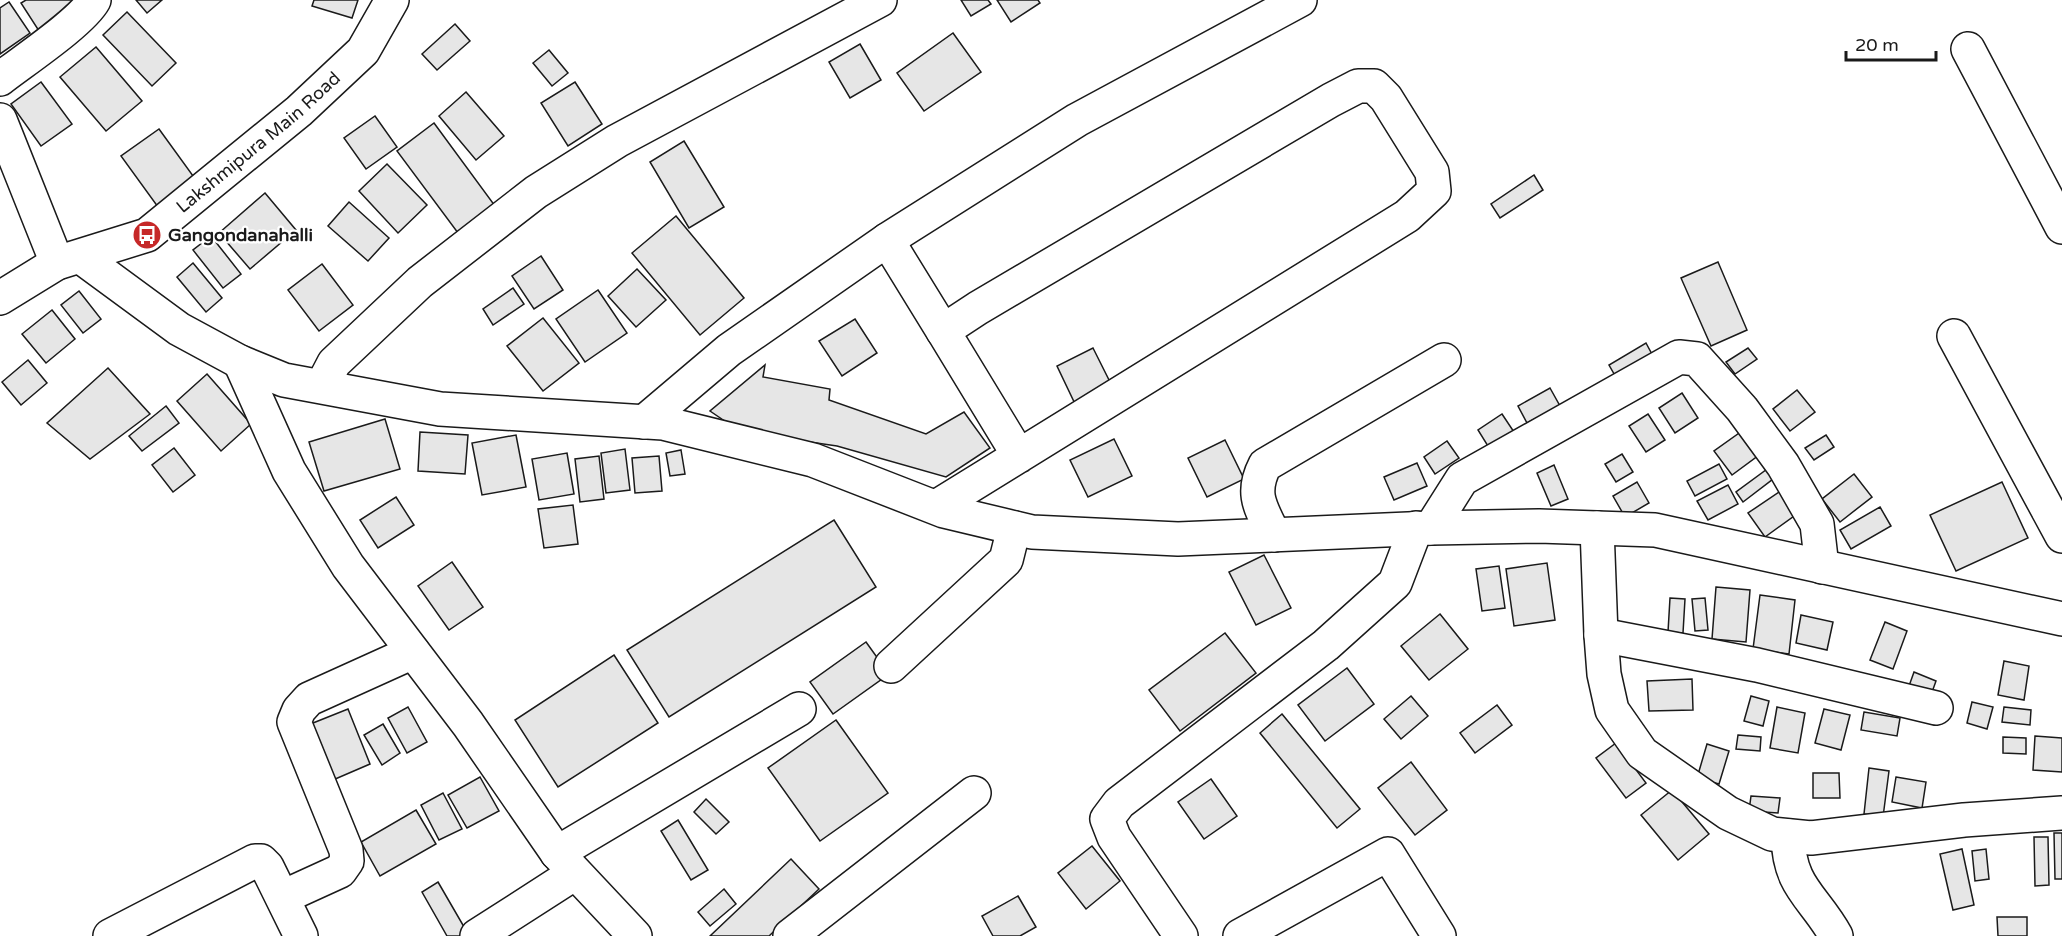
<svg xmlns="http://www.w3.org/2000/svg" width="2062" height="936" font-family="'Varela Round',sans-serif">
<rect width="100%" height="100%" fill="#fff"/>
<!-- building -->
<g fill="#e6e6e6" stroke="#1a1a1a" stroke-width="1.5">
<polygon points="26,0 82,0 39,31 21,3"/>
<polygon points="136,0 162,0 147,13"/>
<polygon points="314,0 358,0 352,18 312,6"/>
<polygon points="961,0 988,0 991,4 971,16"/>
<polygon points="997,0 1038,0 1040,3 1011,22"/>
<polygon points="9,2 30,33 0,54 0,8"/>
<polygon points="127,12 176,63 152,86 103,35"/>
<polygon points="455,24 470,41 437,70 422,54"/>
<polygon points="953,33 981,72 924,111 897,73"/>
<polygon points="860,44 881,80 850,98 829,62"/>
<polygon points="96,47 142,101 106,131 60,77"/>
<polygon points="549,50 568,73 552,86 533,63"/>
<polygon points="41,82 72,124 41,146 11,104"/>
<polygon points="575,82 602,124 568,146 541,103"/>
<polygon points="466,92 504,136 476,160 439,116"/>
<polygon points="375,116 397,147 366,169 344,138"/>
<polygon points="434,123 498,210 461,237 397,151"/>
<polygon points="159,129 196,180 158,207 121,156"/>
<polygon points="684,141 724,207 689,228 650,162"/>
<polygon points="387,164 427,205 398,233 359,191"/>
<polygon points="1534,175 1543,190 1500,218 1491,204"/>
<polygon points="265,193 296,230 250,269 219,233"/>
<polygon points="349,202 389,238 368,261 328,226"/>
<polygon points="676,216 744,298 700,335 632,253"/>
<polygon points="211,236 241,274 223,288 193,250"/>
<polygon points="541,256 563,290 534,309 512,276"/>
<polygon points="1718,262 1747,330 1711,346 1681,278"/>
<polygon points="193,263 222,298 206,312 177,277"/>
<polygon points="322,264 353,305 319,331 288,290"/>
<polygon points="637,269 666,300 636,327 608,296"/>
<polygon points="513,288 524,304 493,325 483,309"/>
<polygon points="598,290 627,333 585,362 556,319"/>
<polygon points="79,291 101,319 83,333 61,305"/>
<polygon points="52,310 75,339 46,363 22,334"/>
<polygon points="543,318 579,363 543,391 507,346"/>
<polygon points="855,319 877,353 842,376 819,341"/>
<polygon points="1646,343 1654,358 1617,379 1609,365"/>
<polygon points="1093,348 1114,390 1077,408 1057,366"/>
<polygon points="1748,348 1757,359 1735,374 1726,362"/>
<polygon points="28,360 47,383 21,405 2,382"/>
<polygon points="765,365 763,377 830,389 829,400 926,434 964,412 990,448 946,477 837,446 741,432 710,411"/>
<polygon points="108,368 150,414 90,459 47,423"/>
<polygon points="207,374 251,424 221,451 177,401"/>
<polygon points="1550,388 1560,406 1527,423 1518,406"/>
<polygon points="1797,390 1815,412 1790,431 1773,409"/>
<polygon points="1682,393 1698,418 1675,433 1659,408"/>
<polygon points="166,406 179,423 142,451 129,436"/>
<polygon points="1502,414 1516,435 1491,451 1478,430"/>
<polygon points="1648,414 1665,440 1646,452 1629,426"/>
<polygon points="385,419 400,469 324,491 309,442"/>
<polygon points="1742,431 1759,455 1732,475 1714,451"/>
<polygon points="420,432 468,435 465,474 418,471"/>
<polygon points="516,435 526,487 482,495 472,443"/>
<polygon points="1826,435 1834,447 1814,460 1805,448"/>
<polygon points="1114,439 1132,476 1088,497 1070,460"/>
<polygon points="1225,440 1244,479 1207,497 1188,458"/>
<polygon points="1447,441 1459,458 1435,474 1424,457"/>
<polygon points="174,448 195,475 173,492 152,465"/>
<polygon points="625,449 630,490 606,493 601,453"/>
<polygon points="681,450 685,474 670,476 666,453"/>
<polygon points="567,453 574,494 539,500 532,459"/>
<polygon points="1622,454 1633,472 1616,482 1605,464"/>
<polygon points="599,456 604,499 580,502 575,459"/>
<polygon points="659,456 662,491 635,493 632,458"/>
<polygon points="1417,463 1427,486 1394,500 1384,477"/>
<polygon points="1719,464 1727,479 1695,496 1687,481"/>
<polygon points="1774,464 1781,473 1743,502 1736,492"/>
<polygon points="1554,465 1568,499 1551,506 1537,473"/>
<polygon points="1854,474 1872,497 1840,522 1822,499"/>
<polygon points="1637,482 1649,503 1625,517 1613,496"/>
<polygon points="2002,482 2028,538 1956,571 1930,515"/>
<polygon points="1728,485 1738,504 1708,520 1697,501"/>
<polygon points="1785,488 1801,511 1765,537 1748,513"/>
<polygon points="396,497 414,525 378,548 360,520"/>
<polygon points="573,505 578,544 544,548 538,509"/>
<polygon points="1880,507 1891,526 1851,549 1840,530"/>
<polygon points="834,520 876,587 669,717 627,650"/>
<polygon points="1264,555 1291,608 1256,625 1229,572"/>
<polygon points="452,562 483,607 449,630 418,586"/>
<polygon points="1547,563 1555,620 1514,626 1506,569"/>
<polygon points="1499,566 1505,608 1482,611 1476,569"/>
<polygon points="1716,587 1750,590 1746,642 1712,639"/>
<polygon points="1760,595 1795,600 1789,654 1753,649"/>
<polygon points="1670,598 1685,599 1683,633 1668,632"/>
<polygon points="1705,598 1708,630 1695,631 1692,599"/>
<polygon points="1440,614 1468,649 1429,680 1401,646"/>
<polygon points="1801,615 1833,622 1827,650 1796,643"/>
<polygon points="1885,622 1907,631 1893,669 1870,660"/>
<polygon points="1225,633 1256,673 1180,731 1149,690"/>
<polygon points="866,642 889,674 833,714 810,682"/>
<polygon points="614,655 658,723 558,787 515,720"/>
<polygon points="2004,661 2029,666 2024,700 1998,695"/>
<polygon points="1347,668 1374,704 1325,741 1298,705"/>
<polygon points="1914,672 1936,681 1931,695 1909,686"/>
<polygon points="1692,679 1693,710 1649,711 1647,681"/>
<polygon points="1411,696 1428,716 1401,739 1384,719"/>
<polygon points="1751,696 1769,701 1763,726 1744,721"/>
<polygon points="1972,702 1993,707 1987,729 1967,723"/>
<polygon points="1497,705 1512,725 1475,753 1460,733"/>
<polygon points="408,707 427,742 407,753 388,718"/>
<polygon points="1777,707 1805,713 1798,753 1770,748"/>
<polygon points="2004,707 2031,710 2030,725 2002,722"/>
<polygon points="348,709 370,764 326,783 303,727"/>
<polygon points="1824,709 1850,715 1841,750 1815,743"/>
<polygon points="1864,712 1900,718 1897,736 1861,730"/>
<polygon points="1282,714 1360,809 1337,828 1260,733"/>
<polygon points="836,720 888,793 820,841 768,768"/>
<polygon points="383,724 400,753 382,765 364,735"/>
<polygon points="1738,735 1761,737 1760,751 1736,749"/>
<polygon points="2035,736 2062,738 2062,772 2033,770"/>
<polygon points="2003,737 2026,738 2026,754 2003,753"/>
<polygon points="1616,743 1646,783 1626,798 1596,758"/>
<polygon points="1707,744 1729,751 1719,784 1697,778"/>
<polygon points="1411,762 1447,810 1415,835 1378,788"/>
<polygon points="1869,768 1889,771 1883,817 1864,814"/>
<polygon points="1813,773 1839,773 1840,798 1813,798"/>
<polygon points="480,777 499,811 467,828 448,795"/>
<polygon points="1896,777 1926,782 1922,808 1892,802"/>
<polygon points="1211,779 1237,816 1204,839 1178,802"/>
<polygon points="1672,790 1709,834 1678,860 1641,815"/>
<polygon points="443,793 462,829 439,840 421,805"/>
<polygon points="1751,796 1780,798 1778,813 1749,811"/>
<polygon points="706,799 729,822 716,834 694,812"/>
<polygon points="416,810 436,844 380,876 361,842"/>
<polygon points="678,820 708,870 691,880 661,831"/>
<polygon points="2054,833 2062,833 2062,879 2055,879"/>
<polygon points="2034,837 2048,837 2049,885 2035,886"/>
<polygon points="1092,846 1120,881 1086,909 1058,873"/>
<polygon points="1962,849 1974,905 1953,910 1940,854"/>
<polygon points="1986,849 1989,879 1975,881 1972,851"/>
<polygon points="791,859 819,889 769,936 710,936"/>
<polygon points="438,882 467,932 460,936 447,936 422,892"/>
<polygon points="724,889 736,904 710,926 698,912"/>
<polygon points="1018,896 1036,927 1020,936 993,936 982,916"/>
<polygon points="1997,917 2027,917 2027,936 1998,936"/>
</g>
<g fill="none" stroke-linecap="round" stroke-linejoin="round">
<!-- minor casing -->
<g stroke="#1a1a1a" stroke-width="36">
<g id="minor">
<polyline points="1968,49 2062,227"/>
<path d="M0,79c23,-18 82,-57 94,-79"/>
<polyline points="0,120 57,263"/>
<polyline points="887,240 943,331"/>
<polyline points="81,257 179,329 240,362 284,380 440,409 663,423 813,460 944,511 1032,532 1178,539 1431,528 1539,526 1655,530 2062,619"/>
<polyline points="1954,336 2062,536"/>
<polyline points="240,362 289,471 348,566 468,724 557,853 635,936"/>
<polyline points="322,386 334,363 420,282 536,192 617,141 880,0"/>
<polyline points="644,422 729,350 887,240 1077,120 1300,0"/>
<polyline points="936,507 1407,216 1434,191 1432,172 1386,98 1374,86 1358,86 1331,100 978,308 943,331 1019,456"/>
<polyline points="1431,528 1462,479 1679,357 1697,359 1742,409 1783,465 1817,524 1822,567"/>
<polyline points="1597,528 1601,635 1604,674 1612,710 1642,753 1728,813 1772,834 1811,838 1964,820 2062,813"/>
<path d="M1274,535c-13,-27 -24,-41 -9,-70l179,-105"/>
<polyline points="1601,635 1757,665 1936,708"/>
<polyline points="891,666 1006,560 1014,528"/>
<path d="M1788,836c1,52 26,60 48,100"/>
<polyline points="557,853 799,709"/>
<polyline points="283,897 340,871 347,861 346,850 294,722 299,710 309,699 413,652"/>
<polyline points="110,936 255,861 261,861 267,867 301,936"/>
<polyline points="477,936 575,873"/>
<polyline points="790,936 974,793"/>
<polyline points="1181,936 1114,837 1107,819 1119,803 1326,645 1395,583 1416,528"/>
<polyline points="1240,936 1388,854 1439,936"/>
</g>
</g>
<!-- major casing -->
<g stroke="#1a1a1a" stroke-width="36">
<g id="major">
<path id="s1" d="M0,298l57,-35 90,-28 152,-124 64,-60 29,-51"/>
</g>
</g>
<!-- minor -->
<use href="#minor" stroke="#fff" stroke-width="33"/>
<!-- major -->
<use href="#major" stroke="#fff" stroke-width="33"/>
</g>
<!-- icons -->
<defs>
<g id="bus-disc" transform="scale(1.5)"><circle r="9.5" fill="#c62828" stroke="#fff"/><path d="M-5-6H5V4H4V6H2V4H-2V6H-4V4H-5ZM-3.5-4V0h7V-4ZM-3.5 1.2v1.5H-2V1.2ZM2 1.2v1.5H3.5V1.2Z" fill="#fff"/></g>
</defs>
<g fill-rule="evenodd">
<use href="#bus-disc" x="147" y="235"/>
</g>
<g text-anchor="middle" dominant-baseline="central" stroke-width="4.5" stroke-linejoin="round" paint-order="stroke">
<!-- street labels -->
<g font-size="18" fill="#1a1a1a" stroke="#fff">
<text stroke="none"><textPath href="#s1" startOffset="306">Lakshmipura Main Road</textPath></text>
</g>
<!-- poi labels -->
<g font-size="18" font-weight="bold" fill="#1a1a1a" stroke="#fff" text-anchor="start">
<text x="168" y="235">Gangondanahalli</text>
</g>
</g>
<!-- scale -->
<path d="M1846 51v9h90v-9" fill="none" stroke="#1a1a1a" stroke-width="3"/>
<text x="1855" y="51" font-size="18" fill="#1a1a1a" stroke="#ffffff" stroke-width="4.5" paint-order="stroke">20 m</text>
</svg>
